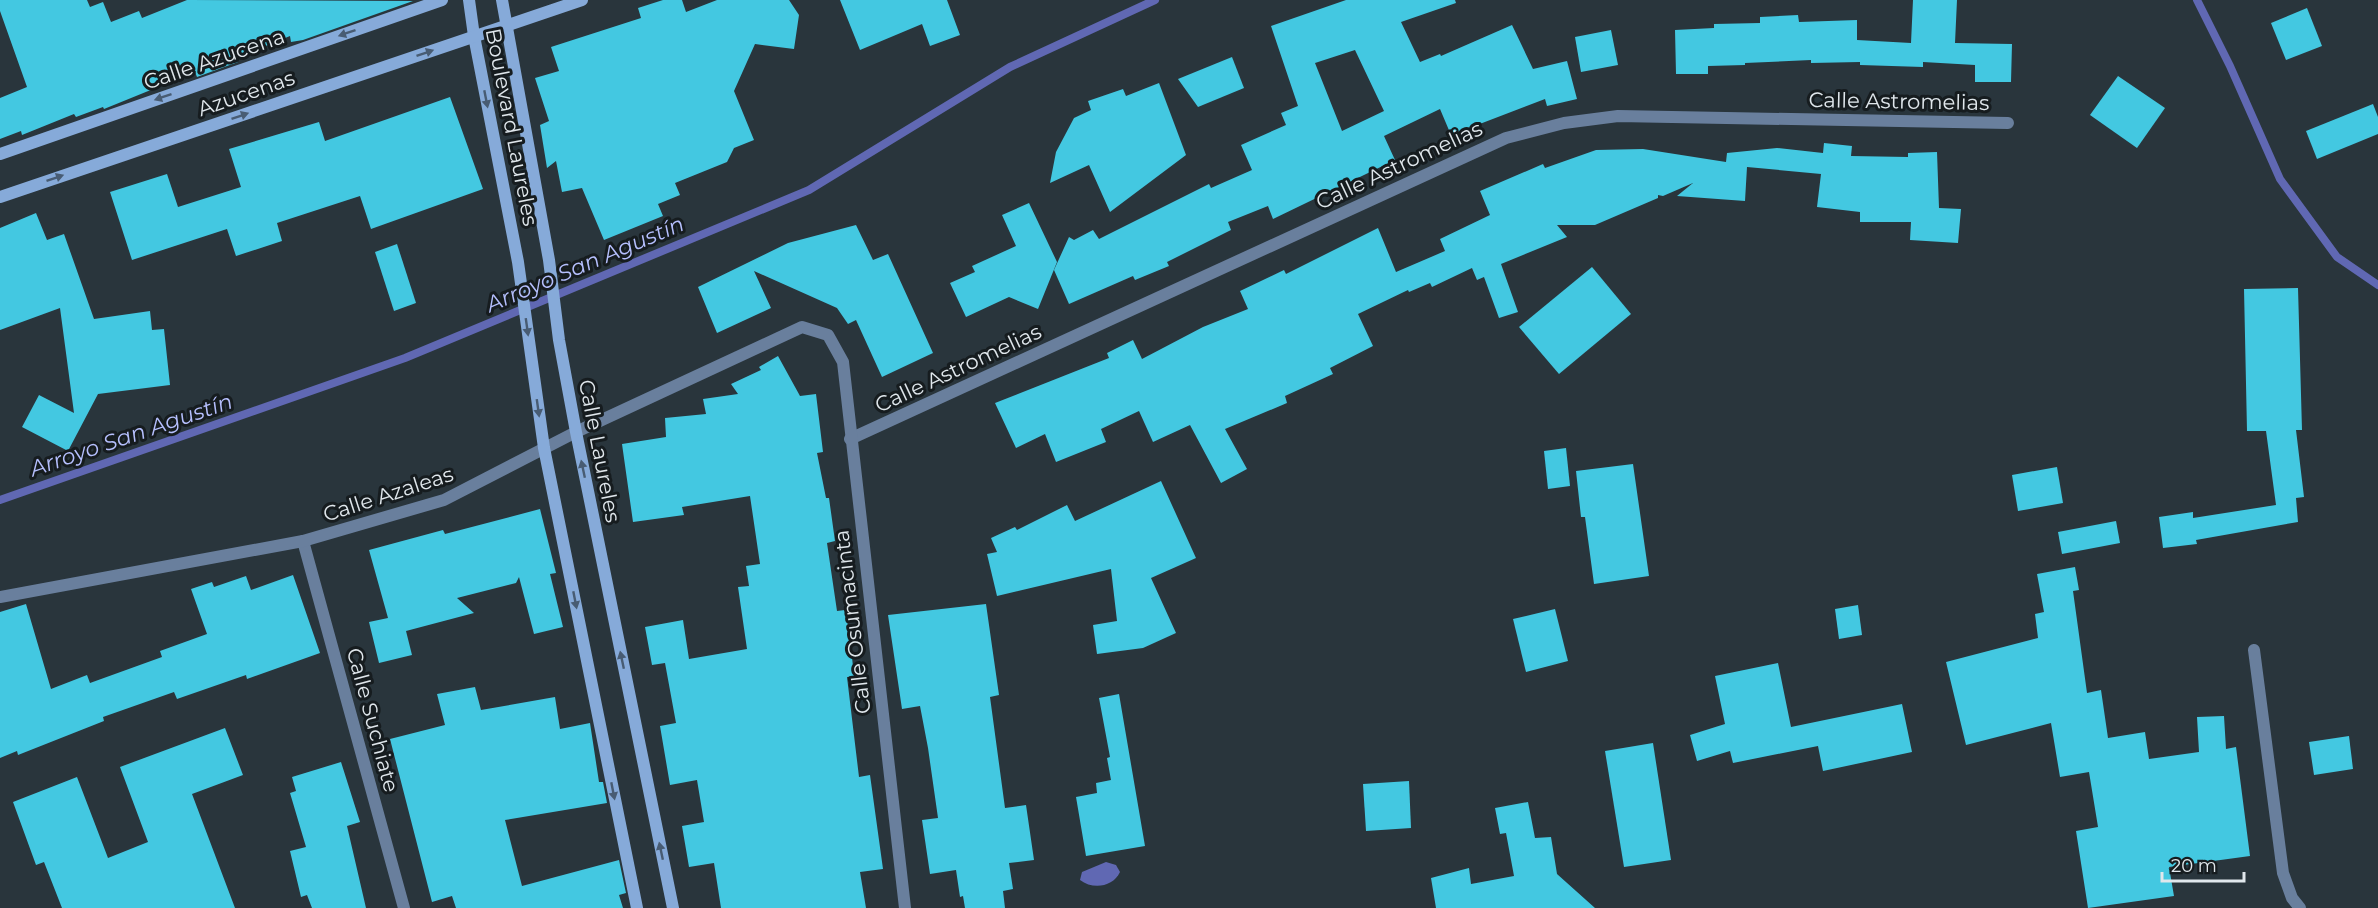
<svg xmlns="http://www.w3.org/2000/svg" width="2378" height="908" font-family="Montserrat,sans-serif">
<rect width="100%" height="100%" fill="#29353c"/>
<!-- water -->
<path fill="#6068b3" d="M1106,862l10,3 4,7c-7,15 -27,18 -40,8l2,-8z"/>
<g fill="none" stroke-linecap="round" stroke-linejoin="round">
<!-- stream -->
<g stroke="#6068b3" stroke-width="8">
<polyline points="2197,0 2230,66 2280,179 2337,257 2378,285"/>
<polyline points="0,500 405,358 809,190 1010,67 1155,0"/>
</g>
</g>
<!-- building -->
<g fill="#43c8e1" fill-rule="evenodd">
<polygon points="0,0 87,0 90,7 103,2 111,22 139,11 142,18 187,0 413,1 303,40 291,42 290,36 236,58 238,62 227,66 197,77 195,72 104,109 103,107 76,117 74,114 22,135 21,131 0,139 0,98 27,87 0,11"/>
<polygon points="663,0 682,0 686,12 717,0 789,0 799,15 794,49 755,44 734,91 754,140 734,148 727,162 675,183 680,195 658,204 663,216 604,240 582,188 562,192 556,161 547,168 540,125 549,121 535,78 559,71 551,47 641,18 638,8"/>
<polygon points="840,0 947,0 960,35 930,46 922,24 860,50"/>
<path d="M1346,0h109l1,3 -55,19 19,40 20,-8 1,2 71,-31 21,44 34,-8 10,38 -30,7 -2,-7 -94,36 -11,-26 -56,27 11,24 -122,59 -5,-13 -40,16 3,8 -64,32 2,4 -34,14 -2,-4 -64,28 -15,-34 15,-33 5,3 19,-10 6,9 110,-55 2,4 41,-18 -11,-25 45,-20 -5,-12 17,-7 -27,-80zM1355,50l29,61 -42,20 -27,-68z"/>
<polygon points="1913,0 1957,0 1955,43 2012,44 2011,82 1975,82 1975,65 1923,62 1923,67 1860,65 1860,62 1811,63 1811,60 1745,63 1745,65 1708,66 1708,74 1676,74 1675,30 1714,28 1714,24 1760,23 1760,17 1798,15 1799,22 1857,20 1857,40 1911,43"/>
<polygon points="2307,8 2322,46 2286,60 2271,23"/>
<polygon points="1611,30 1618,65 1581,72 1575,37"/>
<polygon points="1232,57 1244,88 1198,107 1178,79"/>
<polygon points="2118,76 2165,108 2137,148 2090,115"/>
<polygon points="1159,83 1186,155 1110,212 1089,165 1050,183 1056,152 1074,118 1091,110 1088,101 1123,89 1126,96"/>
<polygon points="450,97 483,189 371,229 360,196 277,223 282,241 236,256 227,229 132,260 110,192 167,174 178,207 241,187 229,149 319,122 325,141"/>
<polygon points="2373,104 2378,117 2378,134 2317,159 2306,131"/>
<polygon points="1824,143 1852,146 1851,156 1908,157 1908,153 1937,152 1939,208 1961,209 1958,243 1910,240 1911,222 1860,222 1860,212 1817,207 1821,174 1747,167 1745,201 1677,196 1693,183 1663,196 1658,195 1658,198 1595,225 1557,225 1567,237 1501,264 1518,312 1499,318 1484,277 1477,280 1472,268 1432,287 1430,283 1409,292 1408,290 1358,314 1373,346 1330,368 1333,374 1285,396 1287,403 1225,429 1247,469 1221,483 1190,425 1153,442 1139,411 1101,429 1106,442 1056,462 1045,434 1016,448 995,403 1109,358 1107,353 1133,340 1142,359 1203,327 1248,309 1240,291 1284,270 1286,274 1378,228 1396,272 1445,251 1440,239 1490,215 1480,191 1543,164 1545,168 1596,150 1643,149 1726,162 1727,153 1777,148 1823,153"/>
<polygon points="1029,203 1057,262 1038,309 1009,297 966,317 950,283 975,272 972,266 1016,246 1002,215"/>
<polygon points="36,213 47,240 64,234 94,319 150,311 152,330 164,329 170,385 98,394 68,451 22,427 39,395 74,413 60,308 0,330 0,228"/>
<polygon points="856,225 873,260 888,254 933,353 882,377 856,320 848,324 837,308 754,271 771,308 717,333 698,287 788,243"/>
<polygon points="397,244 416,303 394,311 375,252"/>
<polygon points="1592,267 1631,314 1559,374 1519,327"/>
<polygon points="2298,288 2302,430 2296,430 2304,497 2296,498 2298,522 2196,540 2197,544 2163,548 2159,517 2193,512 2193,518 2276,505 2266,431 2247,431 2244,289"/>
<polygon points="778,356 800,396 816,394 823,452 817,453 826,498 829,498 835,541 827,543 837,611 845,610 850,637 854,677 847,677 859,777 870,775 883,869 860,872 866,908 721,908 714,863 689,867 682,826 704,822 697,780 670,785 660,726 676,723 665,663 652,665 645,627 683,620 689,659 747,649 738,587 749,586 746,566 760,564 750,496 682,507 684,515 633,522 622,444 666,437 665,418 706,414 703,399 738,394 731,384 761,370 759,367"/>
<polygon points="1566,448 1570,486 1548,489 1544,451"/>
<polygon points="1633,464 1649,576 1594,584 1585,517 1581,517 1576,471"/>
<polygon points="2057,467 2063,503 2018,511 2012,475"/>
<polygon points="1161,481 1196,558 1151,578 1176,633 1143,648 1097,654 1093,625 1117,621 1111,569 997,596 987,554 997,552 991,538 1015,527 1017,530 1067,505 1075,521"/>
<polygon points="540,509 556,573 550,574 563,627 534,634 519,577 516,583 457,598 474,613 406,631 412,655 379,663 369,622 388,618 369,550 443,530 445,534"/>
<polygon points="2116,521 2120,543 2062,554 2058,532"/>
<polygon points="2075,567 2079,590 2073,591 2087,693 2101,690 2108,738 2145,732 2149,759 2199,752 2197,717 2224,716 2226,749 2236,747 2250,856 2169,867 2174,896 2088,908 2076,831 2098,827 2089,772 2060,777 2051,723 1966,745 1946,662 2038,638 2035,614 2044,612 2037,574"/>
<polygon points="293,575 320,653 247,679 246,675 177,699 174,692 103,717 104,721 18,755 17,751 0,758 0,612 26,604 51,689 87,675 90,683 162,657 160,651 207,634 191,589 212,582 214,587 246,576 251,590"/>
<polygon points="986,604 999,695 990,697 1005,808 1026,805 1034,860 1009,863 1013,889 1003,891 1005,908 965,908 963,896 960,897 956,870 930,874 922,820 938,818 928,748 920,706 902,709 888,615"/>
<polygon points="1858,605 1862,635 1839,639 1835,609"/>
<polygon points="1555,609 1568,661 1526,672 1513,619"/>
<polygon points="1778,663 1791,727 1902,704 1912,752 1823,771 1818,746 1733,763 1730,751 1697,761 1690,735 1725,724 1715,676"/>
<polygon points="475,687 481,710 555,697 560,729 590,723 599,782 603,782 607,803 505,820 522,886 619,860 626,893 619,895 623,908 456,908 452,896 432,902 390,739 445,725 437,694"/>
<polygon points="1119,694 1145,846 1086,856 1076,797 1097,793 1096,783 1111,780 1107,758 1110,757 1099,698"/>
<polygon points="225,728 243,775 192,794 235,908 62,908 44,862 36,865 13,802 77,777 108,858 148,842 120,767"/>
<polygon points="2349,736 2353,769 2314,775 2309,742"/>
<polygon points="1653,743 1671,860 1624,867 1605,751"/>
<polygon points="341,762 360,822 347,826 366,908 312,908 307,895 301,897 290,851 306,847 290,793 296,791 292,777"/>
<polygon points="1409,781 1411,828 1366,831 1363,784"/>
<polygon points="1528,802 1535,838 1551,837 1557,874 1595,908 1436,908 1431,878 1469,868 1471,884 1514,876 1506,833 1500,834 1495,808"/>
</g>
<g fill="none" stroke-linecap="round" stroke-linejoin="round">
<!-- street -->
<g stroke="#697f9d" stroke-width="12">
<polyline points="850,439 1506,138 1564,123 1618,116 2008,123"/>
<polyline points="303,541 404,908"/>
<polyline points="0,597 303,541 444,500 576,432 802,327 828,335 843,362 905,908"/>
<polyline points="2254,650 2283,873 2292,898 2300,908"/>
</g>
<!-- secondary -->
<g stroke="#86aad9" stroke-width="12">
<polyline points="469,0 474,36 518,262 544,448 637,908"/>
<polyline points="502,0 549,260 559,340 576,432 673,908"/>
<polyline points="0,154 442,0"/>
<polyline points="0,197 582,0"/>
</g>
</g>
<!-- one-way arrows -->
<defs><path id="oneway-solid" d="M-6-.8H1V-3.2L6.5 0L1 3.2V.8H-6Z" transform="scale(1.5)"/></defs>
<g fill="#485c73">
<use href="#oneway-solid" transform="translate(347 33) rotate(161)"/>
<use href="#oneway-solid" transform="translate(425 53) rotate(-19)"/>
<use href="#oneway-solid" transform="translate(163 97) rotate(161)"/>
<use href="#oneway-solid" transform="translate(486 99) rotate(79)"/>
<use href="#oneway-solid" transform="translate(240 116) rotate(-19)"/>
<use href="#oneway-solid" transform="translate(55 178) rotate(-19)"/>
<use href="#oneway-solid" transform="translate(527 327) rotate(82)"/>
<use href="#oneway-solid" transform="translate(538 408) rotate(82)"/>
<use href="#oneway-solid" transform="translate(583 469) rotate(-102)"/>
<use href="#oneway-solid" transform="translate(575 600) rotate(79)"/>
<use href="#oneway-solid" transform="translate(622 660) rotate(-102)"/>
<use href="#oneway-solid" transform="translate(613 791) rotate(79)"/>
<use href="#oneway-solid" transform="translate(661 851) rotate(-102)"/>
</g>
<g text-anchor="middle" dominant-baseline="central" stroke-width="6" stroke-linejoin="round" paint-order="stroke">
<!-- street labels -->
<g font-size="21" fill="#e0e7ec" stroke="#161c1f">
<text transform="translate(214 59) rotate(-19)">Calle Azucena</text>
<text transform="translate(246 93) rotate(-19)">Azucenas</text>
<text transform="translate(1899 101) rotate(1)">Calle Astromelias</text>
<text transform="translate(512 127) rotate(79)">Boulevard Laureles</text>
<text transform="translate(1399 165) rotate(-25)">Calle Astromelias</text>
<text transform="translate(958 368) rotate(-25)">Calle Astromelias</text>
<text transform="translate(600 451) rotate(79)">Calle Laureles</text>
<text transform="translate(388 494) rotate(-18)">Calle Azaleas</text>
<text transform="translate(852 622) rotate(-97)">Calle Osumacinta</text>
<text transform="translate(373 720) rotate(75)">Calle Suchiate</text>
</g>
<!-- water labels -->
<g font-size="22" font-style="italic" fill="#b5bffd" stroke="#161c1f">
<text transform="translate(585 264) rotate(-23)">Arroyo San Agustín</text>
<text transform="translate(131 435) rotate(-19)">Arroyo San Agustín</text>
</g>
</g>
<!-- scale -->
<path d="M2162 872v9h82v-9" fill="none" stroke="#e0e7ec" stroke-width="3"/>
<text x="2171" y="872" font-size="18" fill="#e0e7ec" stroke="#161c1f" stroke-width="4.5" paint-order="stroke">20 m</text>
</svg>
